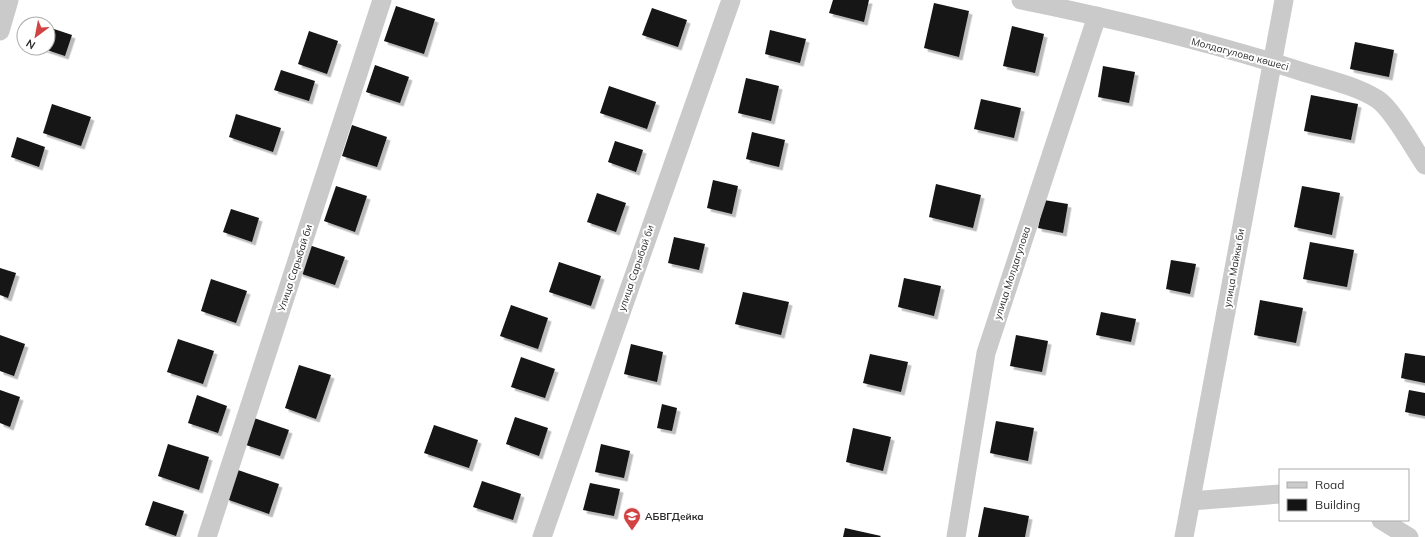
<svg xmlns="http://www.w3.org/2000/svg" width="1425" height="537" font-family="Mulish,sans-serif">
<defs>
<filter id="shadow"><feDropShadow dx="3.5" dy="3.5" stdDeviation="0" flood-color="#0004"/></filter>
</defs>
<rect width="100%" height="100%" fill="#fff"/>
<!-- building -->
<g fill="#141414" filter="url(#shadow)">
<polygon points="833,0 869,0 864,22 829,13"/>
<polygon points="934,3 969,11 959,57 924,48"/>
<polygon points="396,6 435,19 424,54 384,41"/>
<polygon points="652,8 687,20 678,47 642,35"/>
<polygon points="1012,26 1044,34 1035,73 1003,66"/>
<polygon points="48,27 72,35 65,56 41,48 48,48"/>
<polygon points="770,30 806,39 800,63 765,54"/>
<polygon points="309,31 338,41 327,74 298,64"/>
<polygon points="1355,42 1394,50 1389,77 1350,69"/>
<polygon points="375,65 409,77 400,103 366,92"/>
<polygon points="1103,66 1135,72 1129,103 1098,97"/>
<polygon points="281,70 315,81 309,101 274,90"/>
<polygon points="746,78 779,86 771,121 738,113"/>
<polygon points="609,86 656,102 647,129 600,113"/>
<polygon points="1311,95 1358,104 1351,140 1304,131"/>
<polygon points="981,99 1021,108 1014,138 974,129"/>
<polygon points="52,104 91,117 81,146 43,133"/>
<polygon points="236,114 281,128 273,152 229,137"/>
<polygon points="352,125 387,137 377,167 342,156"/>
<polygon points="752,132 785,140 779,167 746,159"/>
<polygon points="17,137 45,147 39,167 11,157"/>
<polygon points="615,141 643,150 636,172 608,162"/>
<polygon points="713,180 738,186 732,214 707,208"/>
<polygon points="936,184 981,195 973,228 929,217"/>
<polygon points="336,186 367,196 355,232 324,221"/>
<polygon points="1302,186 1340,193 1332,235 1294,227"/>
<polygon points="597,193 626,203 616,232 587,222"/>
<polygon points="1044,200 1068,204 1063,233 1038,228"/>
<polygon points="231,209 259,218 252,242 223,232"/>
<polygon points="674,237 705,244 699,270 668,263"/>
<polygon points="1310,242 1354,250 1347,287 1303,279"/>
<polygon points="309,245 345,257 335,285 299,273"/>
<polygon points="1171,260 1196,264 1190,294 1166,289"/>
<polygon points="559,262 601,276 591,306 549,292"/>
<polygon points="0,268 16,273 8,298 0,295"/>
<polygon points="904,278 941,286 934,316 898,307"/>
<polygon points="211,279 247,291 236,323 201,311"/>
<polygon points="743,292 789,302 781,335 735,324"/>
<polygon points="1260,300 1303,308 1296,343 1254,335"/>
<polygon points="511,305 548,318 538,349 500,336"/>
<polygon points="1101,312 1136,319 1131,342 1096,335"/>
<polygon points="0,335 25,344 14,376 0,371"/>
<polygon points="1016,335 1048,341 1042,372 1010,366"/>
<polygon points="178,339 214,351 203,384 167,372"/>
<polygon points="631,344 663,352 657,382 624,374"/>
<polygon points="1405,353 1425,356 1425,383 1401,378"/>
<polygon points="870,354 908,362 901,392 863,383"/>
<polygon points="521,357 555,369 545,398 511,387"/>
<polygon points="299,365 331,375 316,419 285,408"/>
<polygon points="0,390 20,397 10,427 0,423"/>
<polygon points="1409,390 1425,393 1425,416 1405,412"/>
<polygon points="197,395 227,406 218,433 188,423"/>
<polygon points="662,404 677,408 672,431 657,428"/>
<polygon points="515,417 548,428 539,456 506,444"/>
<polygon points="254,418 289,430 280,456 246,445"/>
<polygon points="996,421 1034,428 1028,461 990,453"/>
<polygon points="434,425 478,440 469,468 424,453"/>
<polygon points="853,428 891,437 883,471 846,462"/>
<polygon points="168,444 209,457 199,490 158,476"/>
<polygon points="601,444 630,451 624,478 595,472"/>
<polygon points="235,469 279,484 269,514 226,499"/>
<polygon points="482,481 521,494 513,520 473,507"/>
<polygon points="590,483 620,489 614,516 583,510"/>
<polygon points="153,501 184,511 176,536 145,525"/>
<polygon points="984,507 1029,516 1025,537 978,537"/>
<polygon points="845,528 881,536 880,537 843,537"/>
</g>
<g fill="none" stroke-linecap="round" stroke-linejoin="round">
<!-- street -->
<g stroke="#cacaca" stroke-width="19">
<path d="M1021,0c94,19 188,42 279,71 25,8 55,14 77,28 15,9 37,50 48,66"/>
<polyline points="0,31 9,0"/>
<polyline points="1191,501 1280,494"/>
<polyline points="1381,520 1409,537"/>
<polyline points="207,537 382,0"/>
<polyline points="542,537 731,0"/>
<polyline points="956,537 986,353 1097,16"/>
<polyline points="1184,537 1284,0"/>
</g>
</g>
<!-- icons -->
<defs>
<g id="school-pin" transform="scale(0.9)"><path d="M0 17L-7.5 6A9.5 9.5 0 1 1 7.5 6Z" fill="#d14342" stroke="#fff"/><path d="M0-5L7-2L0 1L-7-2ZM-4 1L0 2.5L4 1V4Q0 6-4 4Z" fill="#fff"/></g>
</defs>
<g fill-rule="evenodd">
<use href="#school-pin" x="632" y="516"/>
</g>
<g text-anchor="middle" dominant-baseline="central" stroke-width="4" stroke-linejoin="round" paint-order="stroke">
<!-- street labels -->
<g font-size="10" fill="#2d2d2d" stroke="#fff">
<text transform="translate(1240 54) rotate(15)">Молдагулова көшесі</text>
<text transform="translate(295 268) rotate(-72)">Улица Сарыбай би</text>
<text transform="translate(636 268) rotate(-71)">улица Сарыбай би</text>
<text transform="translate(1234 268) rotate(-80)">улица Майкы би</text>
<text transform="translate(1012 273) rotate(-72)">улица Молдагулова</text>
</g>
<!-- poi labels -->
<g font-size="10" font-weight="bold" fill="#2d2d2d" stroke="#fff" text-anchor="start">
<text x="645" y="516">АБВГДейка</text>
</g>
</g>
<!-- legend -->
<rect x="1279" y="469" width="130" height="52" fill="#ffffff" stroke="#ababab"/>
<rect x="1287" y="482" width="20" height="6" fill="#cacaca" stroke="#ababab"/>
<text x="1315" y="489" font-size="12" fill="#2d2d2d">Road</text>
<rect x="1287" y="499" width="20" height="12" fill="#141414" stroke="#ababab"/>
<text x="1315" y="509" font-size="12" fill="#2d2d2d">Building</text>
<!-- north arrow -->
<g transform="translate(36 36) rotate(212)"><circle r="19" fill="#ffffff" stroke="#ababab"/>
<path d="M0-3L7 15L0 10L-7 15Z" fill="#d14342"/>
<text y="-6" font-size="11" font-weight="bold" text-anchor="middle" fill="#2d2d2d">N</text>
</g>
</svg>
